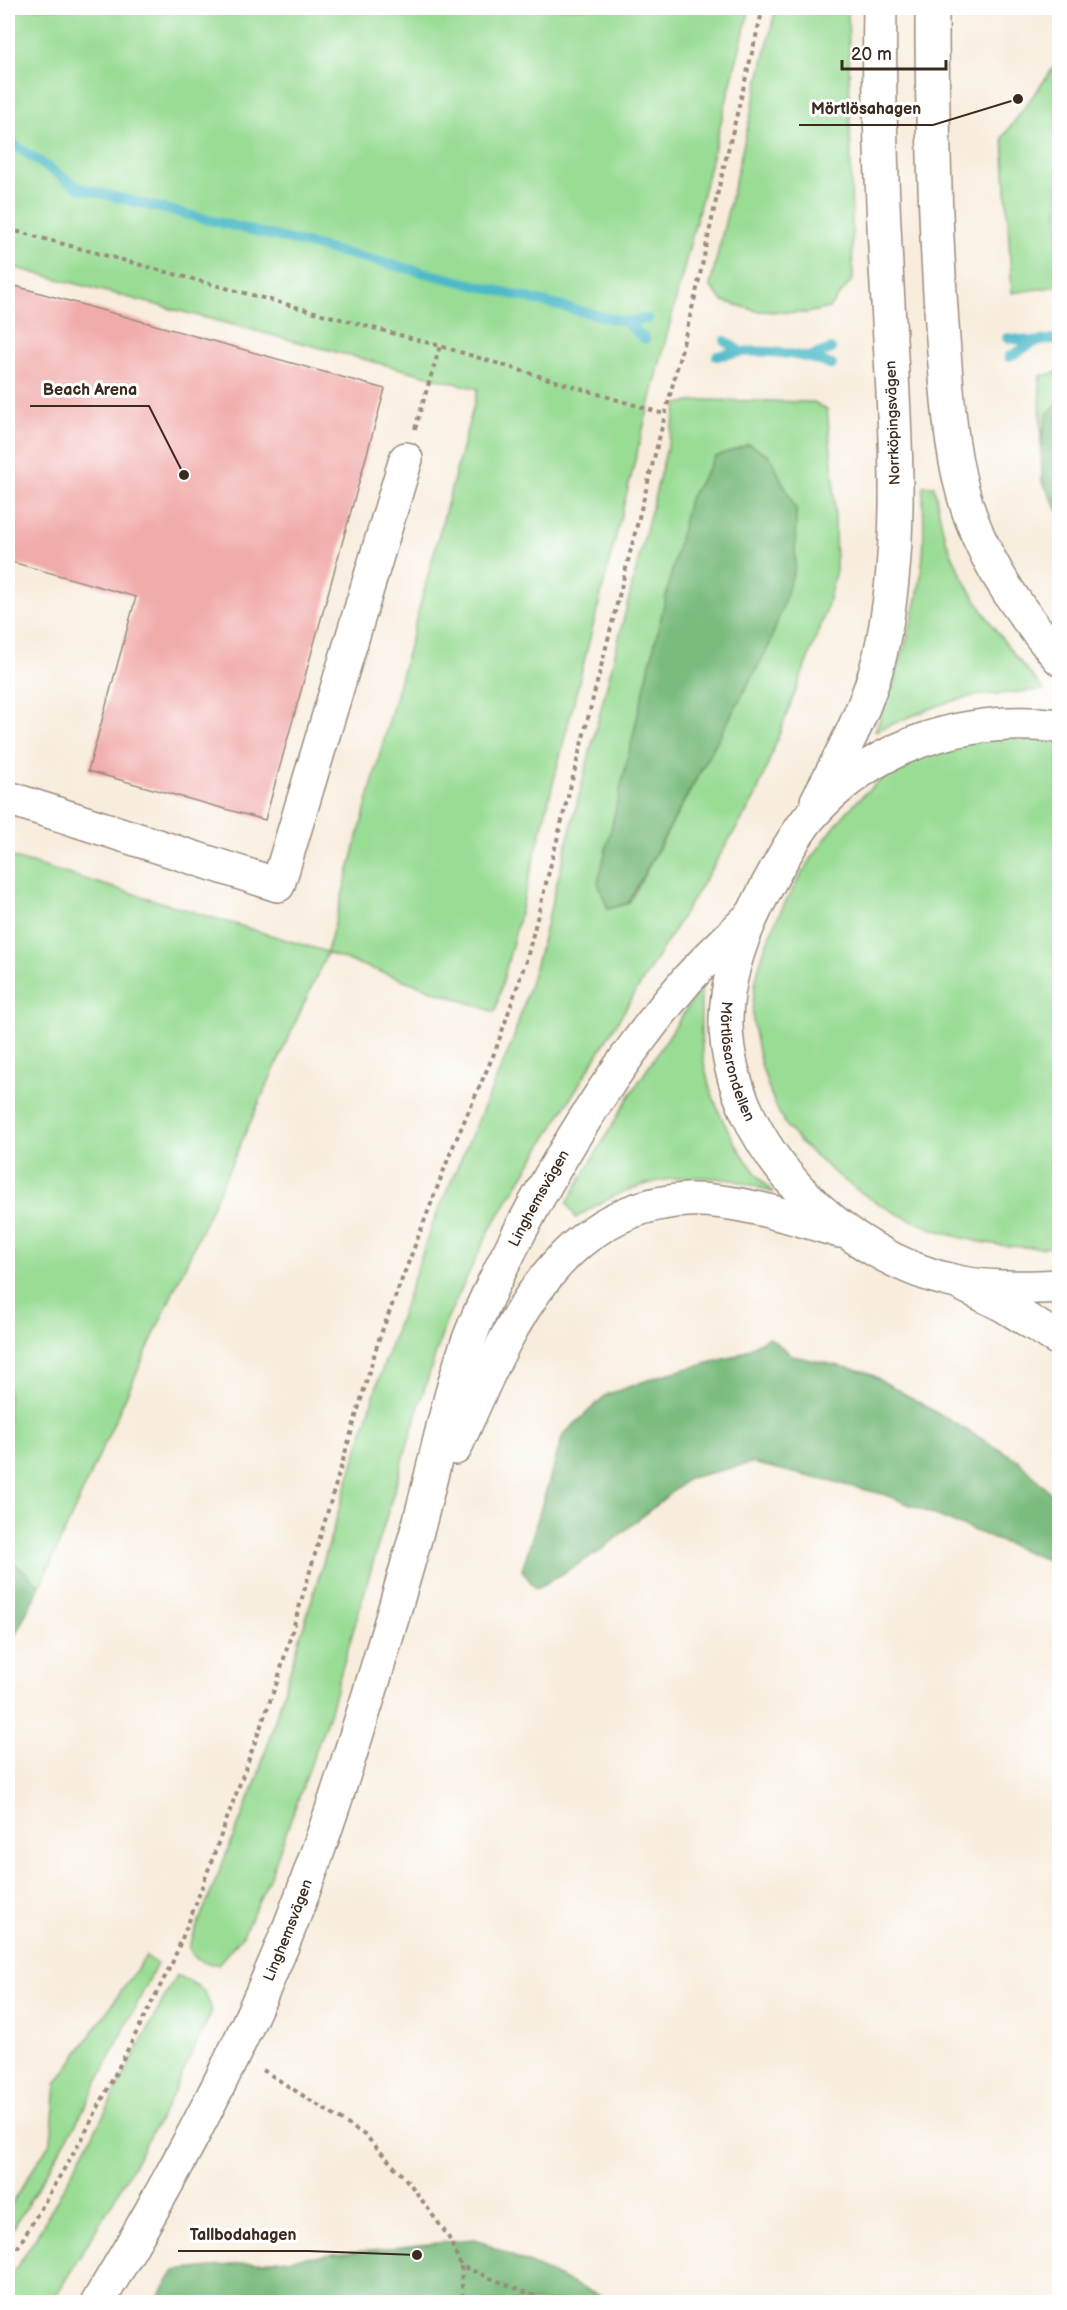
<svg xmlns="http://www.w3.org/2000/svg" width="1067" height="2310" font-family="'Balsamiq Sans',sans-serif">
<rect width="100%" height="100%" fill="#fff"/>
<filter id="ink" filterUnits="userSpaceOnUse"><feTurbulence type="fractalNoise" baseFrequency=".0167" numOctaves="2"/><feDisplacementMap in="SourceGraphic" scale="12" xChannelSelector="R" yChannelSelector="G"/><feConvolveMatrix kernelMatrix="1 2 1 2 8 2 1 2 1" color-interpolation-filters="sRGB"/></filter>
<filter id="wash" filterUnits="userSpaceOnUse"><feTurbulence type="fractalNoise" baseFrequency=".008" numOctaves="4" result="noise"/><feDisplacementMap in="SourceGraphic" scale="24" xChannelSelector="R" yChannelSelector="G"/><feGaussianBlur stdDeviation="1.35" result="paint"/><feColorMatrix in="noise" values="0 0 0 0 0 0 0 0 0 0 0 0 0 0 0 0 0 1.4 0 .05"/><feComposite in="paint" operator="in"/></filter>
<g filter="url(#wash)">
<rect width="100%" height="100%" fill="#f8eddd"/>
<!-- green -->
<g fill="#99dc94" stroke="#6a8359" stroke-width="1.5" fill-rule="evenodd">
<polygon points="8,8 750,8 495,1012 327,953 40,1586 8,1557 8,856 327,952 478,389 8,266"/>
<polygon points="776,8 848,8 853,279 829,308 806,313 757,311 723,301 710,286"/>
<polygon points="1059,60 1059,286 1012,293 1003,137"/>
<polygon points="1059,372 1059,404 1048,413 1041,440 1040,376"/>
<path d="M702,400l112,2 13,8 7,72 2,88 -10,41 -71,187 -266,433 -42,88 -28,86 -91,312 -57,157 -28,61 -25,29c-15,0 -25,-3 -29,-18l68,-167 122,-400 53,-154 80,-182 27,-89 139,-550zM770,644l-141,259 -21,6z"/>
<path d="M923,486h11c4,17 6,37 12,54 21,55 59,106 98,150l-71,6 -31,8 -67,27c22,-57 43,-114 48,-175 2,-23 0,-47 0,-70z"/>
<path d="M996,734l63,7v506c-87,5 -172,-26 -237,-85 -15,-13 -33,-29 -42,-47 -8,-16 -14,-34 -19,-51 -5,-19 -10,-43 -8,-63 4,-52 32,-103 61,-146 26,-38 51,-68 92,-92 6,-4 12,-9 19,-11 22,-9 48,-13 71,-18z"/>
<path d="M701,987c0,20 -1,40 1,60 4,52 35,108 70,145 -13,-4 -26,-10 -40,-12 -59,-9 -107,5 -156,38l-9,-15 60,-103z"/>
<polygon points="146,1956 157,1964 81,2115 8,2237 8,2209 51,2141 56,2084"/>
<path d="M176,1975c22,10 29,12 36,36l-45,95 -61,107 -54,89h-44v-21l27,-42 66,-119z"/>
</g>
<!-- forest -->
<g fill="#7abc7e" stroke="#5a734e" stroke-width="1.5">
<polygon points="1059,404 1059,512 1042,481 1041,440 1048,413"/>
<polygon points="749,444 769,455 796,509 795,568 770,644 628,903 608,909 598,883 689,499 715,457"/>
<polygon points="769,1337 793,1356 867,1372 1018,1460 1059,1502 1059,1565 883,1494 752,1463 689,1478 599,1552 536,1589 522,1570 563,1435 606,1395 662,1375 736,1356"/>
<polygon points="8,1557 40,1586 8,1649"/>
<polygon points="475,2239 613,2302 155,2302 175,2271"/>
</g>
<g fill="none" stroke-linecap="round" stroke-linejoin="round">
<!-- stream -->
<g stroke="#4dbac8" stroke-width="10">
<polyline points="8,141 79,188 625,322 648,319"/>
<polyline points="625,322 645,339"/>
<polyline points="1007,338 1035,342"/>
<polyline points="725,341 739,351"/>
<path d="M717,356c36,-9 80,-4 115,9"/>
<polyline points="809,357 831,349"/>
<polyline points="1009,357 1035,342 1060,338"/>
</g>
</g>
<g id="blocks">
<!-- building -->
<polygon fill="#f1acaa" points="8,284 385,389 265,820 88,771 136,597 8,561"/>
</g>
</g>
<g filter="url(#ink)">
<use href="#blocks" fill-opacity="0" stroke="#9a8c7e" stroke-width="1.5"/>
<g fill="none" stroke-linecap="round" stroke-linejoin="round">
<!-- minor casing -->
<g stroke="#9a8c7e" stroke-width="36">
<polyline id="minor" points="8,798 278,885 406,459"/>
</g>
<!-- major casing -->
<g stroke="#9a8c7e" stroke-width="36">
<g id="major">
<path d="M932,8c0,110 3,221 11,331 5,60 7,122 28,179 19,53 53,99 89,141"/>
<path id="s1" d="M1060,726c-95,-11 -189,18 -252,93 -17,22 -30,47 -43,71 -22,41 -40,89 -39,136 4,120 116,232 231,256 33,7 69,6 103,4"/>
<path d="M817,801c25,-47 51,-94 63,-146 25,-109 15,-224 9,-334 -6,-105 -11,-209 -9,-313"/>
<path d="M455,1448c48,-106 96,-240 232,-248 46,-2 108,18 152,31"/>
<path id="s2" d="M98,2302c84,-139 162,-286 216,-440 38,-108 71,-217 102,-327 17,-60 28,-123 48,-182 14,-41 35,-81 55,-120 47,-89 102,-176 168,-253 21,-23 44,-44 66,-66"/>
</g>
</g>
<!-- highway casing -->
<g stroke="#9a8c7e" stroke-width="36">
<polyline id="highway" points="957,1282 1003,1305 1060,1340"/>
</g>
<!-- path -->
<g stroke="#9a8c7e" stroke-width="4" stroke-dasharray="4.5 4.5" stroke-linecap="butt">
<polyline points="8,229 440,346 664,414"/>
<polyline points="415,429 440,346"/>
<polyline points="263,2070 366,2136 410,2184 448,2236 461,2266 549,2302"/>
<polyline points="8,2264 83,2137 173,1961 195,1906 277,1682 379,1339 452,1149 496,1049 527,958 696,293 719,187 763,8"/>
<polyline points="461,2266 463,2302"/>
</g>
<!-- minor -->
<use href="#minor" stroke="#fff" stroke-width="33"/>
<!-- major -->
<use href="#major" stroke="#fff" stroke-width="33"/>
<!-- highway -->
<use href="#highway" stroke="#fff" stroke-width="33"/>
</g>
</g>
<g text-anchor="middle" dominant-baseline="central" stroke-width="6" stroke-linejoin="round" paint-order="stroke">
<!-- street labels -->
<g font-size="15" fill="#3b2a1e" stroke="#fff">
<text transform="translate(893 423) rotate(-92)">Norrköpingsvägen</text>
<text stroke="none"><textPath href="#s1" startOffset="543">Mörtlösarondellen</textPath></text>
<text stroke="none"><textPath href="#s2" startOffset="1194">Linghemsvägen</textPath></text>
<text stroke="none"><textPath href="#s2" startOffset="418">Linghemsvägen</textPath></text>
</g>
</g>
<!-- callouts -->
<path fill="none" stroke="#3b2a1e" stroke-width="2" d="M1018 99L933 125H799M184 475L149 406H30M417 2255L309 2251H178"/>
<g fill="#3b2a1e" stroke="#fff" stroke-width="2">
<circle cx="1018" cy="99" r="6"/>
<circle cx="184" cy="475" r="6"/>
<circle cx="417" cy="2255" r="6"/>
</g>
<g font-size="16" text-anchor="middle" font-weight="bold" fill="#3b2a1e" stroke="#fff" stroke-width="6" stroke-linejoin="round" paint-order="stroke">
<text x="866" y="114">Mörtlösahagen</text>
<text x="90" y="395">Beach Arena</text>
<text x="243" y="2240">Tallbodahagen</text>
</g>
<!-- margin -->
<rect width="1067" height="2310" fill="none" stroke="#fff" stroke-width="30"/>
<!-- scale -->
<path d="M842 60v9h104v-9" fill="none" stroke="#3b2a1e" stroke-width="3"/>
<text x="851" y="60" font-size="18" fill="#3b2a1e" stroke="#ffffff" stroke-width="4.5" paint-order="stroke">20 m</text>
</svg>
